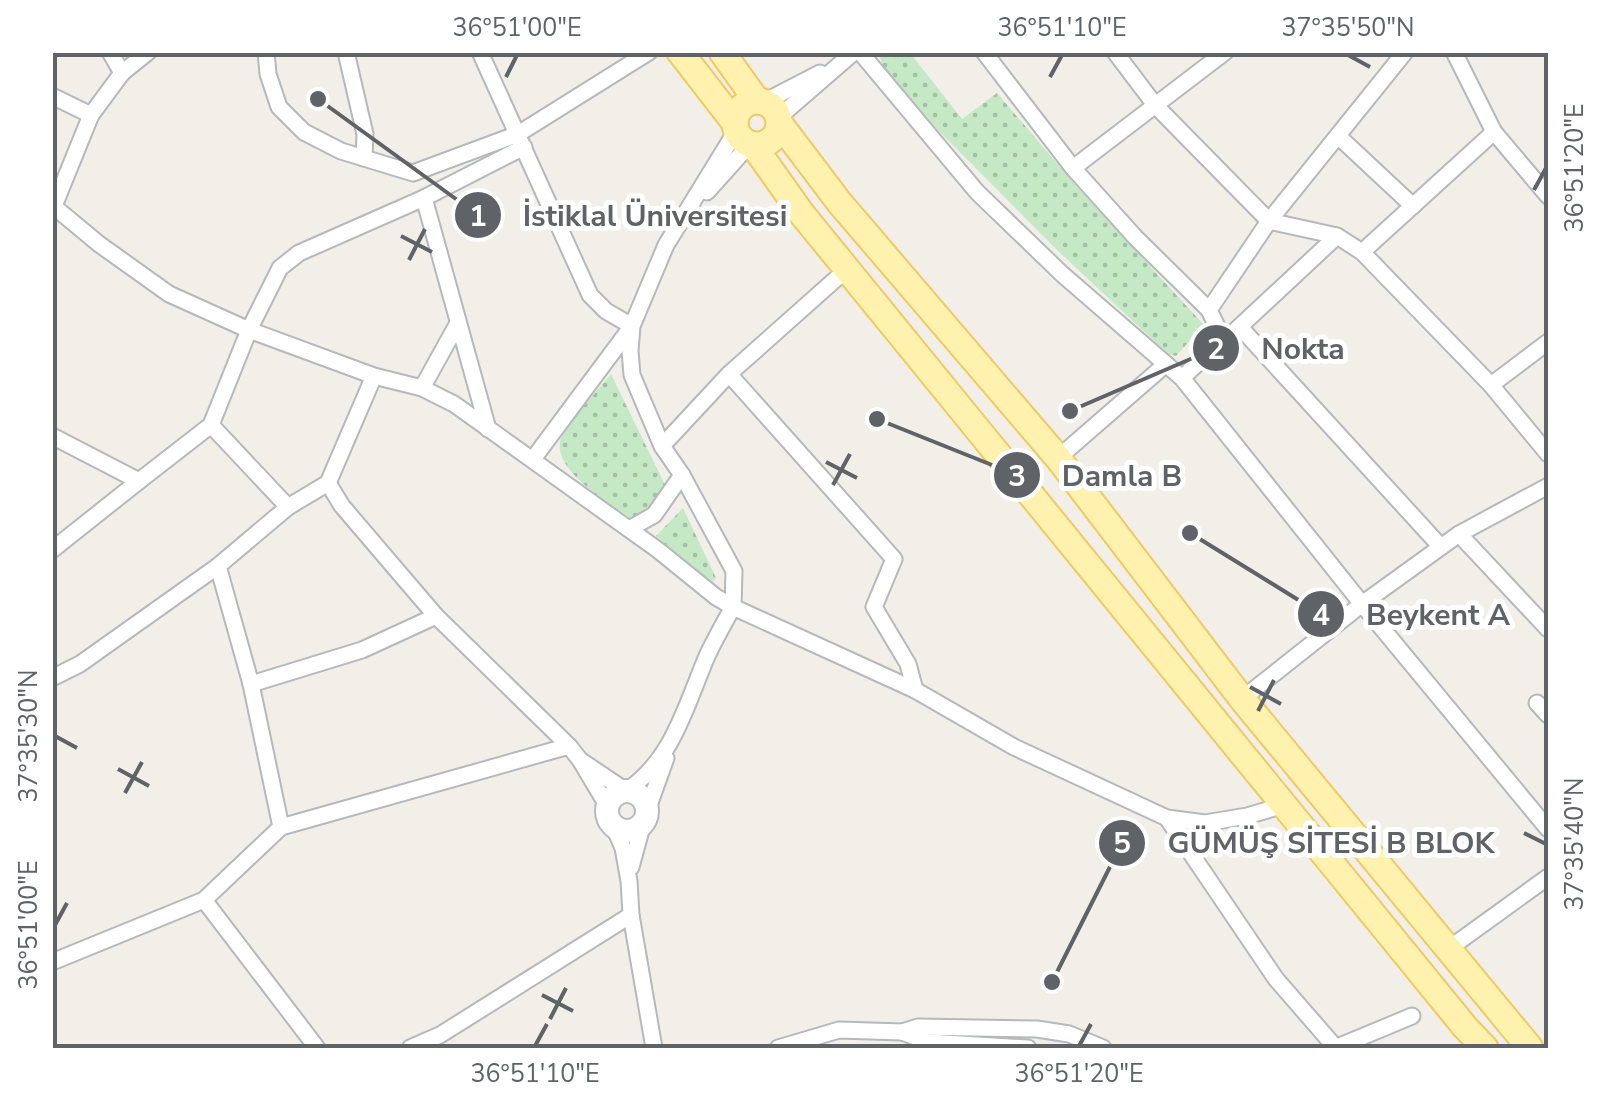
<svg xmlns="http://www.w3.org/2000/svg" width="1601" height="1101" font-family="'Nunito Sans',sans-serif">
<defs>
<pattern id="park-dots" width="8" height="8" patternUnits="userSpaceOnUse" patternTransform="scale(2.5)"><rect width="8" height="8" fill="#c5e8c5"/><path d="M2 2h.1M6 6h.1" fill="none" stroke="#a3c0a4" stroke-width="1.8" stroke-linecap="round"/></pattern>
</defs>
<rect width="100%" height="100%" fill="#f1efe8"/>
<!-- park -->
<g fill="url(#park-dots)">
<polygon points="879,53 910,53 962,119 997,93 1077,187 1204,325 1176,356 1168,354 1056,249 934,126 885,74"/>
<path d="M611,374l55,113 -24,31 -9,2c-22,-17 -86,-51 -71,-84 8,-16 36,-46 49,-62z"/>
<polygon points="683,508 716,578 712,582 656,536"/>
</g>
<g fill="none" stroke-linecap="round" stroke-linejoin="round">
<!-- street casing -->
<g stroke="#b5b8bc" stroke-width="19">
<g id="street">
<polyline points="110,52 122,73"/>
<polyline points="266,52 268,74 279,107 304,132 341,151 413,173 518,134 649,52"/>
<polyline points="346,52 365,134 364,158"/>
<polyline points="480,52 590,295 606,311 632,326 533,459"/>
<polyline points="860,52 977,192 1062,274 1182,378 1362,604 1548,829"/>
<polyline points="984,52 1073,168"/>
<polyline points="1115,52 1155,105 1269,221 1337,236 1362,252 1491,385 1548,454"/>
<polyline points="1454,52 1494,132 1548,196"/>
<polyline points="52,96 91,115"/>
<polyline points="764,102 820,73"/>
<polyline points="779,117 854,52"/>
<polyline points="736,131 666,245 632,326 630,351 632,375 662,446 682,475 734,571 733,607 915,690 1014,747 1167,818 1205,823 1247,816 1284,805"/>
<polyline points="1338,136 1413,206"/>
<polyline points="707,192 750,144"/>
<polyline points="424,198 488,429"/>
<path d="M52,205l47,39 70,50 80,36 125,46 48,12 32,16 204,146 58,47 17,10c-9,16 -18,32 -26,49 -21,49 -34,104 -81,135l-46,-31"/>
<polyline points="54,206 91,115 122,73 148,52"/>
<polyline points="1362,252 1494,132"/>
<polyline points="847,269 729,374 894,559 874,607 908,664 915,690"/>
<polyline points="1209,310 1269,221 1405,52"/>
<polyline points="1240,327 1441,547"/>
<polyline points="1235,331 1337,236"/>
<polyline points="1182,378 1223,339 1209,310 1135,237 1073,168 1225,52"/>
<polyline points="1491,385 1548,342"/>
<polyline points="422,388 458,323"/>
<polyline points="52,436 139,481 211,425"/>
<polyline points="662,446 729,374"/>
<polyline points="1058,458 1166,364"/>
<polyline points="328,483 342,506 436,616 569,746 580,760 608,807"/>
<polyline points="288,507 211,425 249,330 280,268 299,253 424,198 524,147"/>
<polyline points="629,529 654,515 682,475"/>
<polyline points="1459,534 1548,629"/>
<polyline points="52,550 139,481"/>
<polyline points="218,566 251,684 281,827"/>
<polyline points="52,678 80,664 218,566 288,507 328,483 374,376"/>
<polyline points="251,684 362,650 436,616"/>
<polyline points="1242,699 1362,604 1459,534 1548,486"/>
<polyline points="1537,703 1548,715"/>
<polyline points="647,811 666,758"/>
<polyline points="1167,818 1276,979 1336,1048"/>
<polyline points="613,825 623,848 629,881 631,915 654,1048"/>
<polyline points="631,867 643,823"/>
<polyline points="204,900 317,1048"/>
<polyline points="1447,950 1548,877"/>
<polyline points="52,962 204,900 281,827 569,746"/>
<polyline points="902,1032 918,1027 1037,1029 1069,1034 1103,1048"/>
<polyline points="410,1048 440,1035 631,915"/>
<polyline points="778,1048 839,1030 902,1032 928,1042 1028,1048"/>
<polyline points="1335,1048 1412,1016"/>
</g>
</g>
<!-- secondary casing -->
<g stroke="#b6babf" stroke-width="26">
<circle id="secondary" cx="627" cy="811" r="20"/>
</g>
<!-- primary casing -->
<g stroke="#f2c960" stroke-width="29">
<g id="primary">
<polyline points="680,52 735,123"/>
<polyline points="722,52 757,101"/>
<circle cx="757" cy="123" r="22"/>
<polyline points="780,124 839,202 1058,458 1242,699 1530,1048"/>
<polyline points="753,145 802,214 1465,1027 1485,1048"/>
</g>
</g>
<!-- street -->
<use href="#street" stroke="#fff" stroke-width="15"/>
<!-- secondary -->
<use href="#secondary" stroke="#fff" stroke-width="22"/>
<!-- primary -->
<use href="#primary" stroke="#fff2af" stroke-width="25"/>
</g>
<!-- ticks -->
<path fill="none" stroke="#5f6368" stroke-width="4" d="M1348,55l22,12M506,77l11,-22M1050,77l12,-22M1534,190l12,-22M401,236l31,16M409,260l16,-31M826,462l31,16M833,485l17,-31M1250,687l31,17M1258,711l16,-31M55,736l22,12M118,769l31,17M125,793l17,-31M1524,833l22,11M55,925l12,-22M542,995l31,16M550,1019l16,-31M535,1046l12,-22M1079,1046l12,-22"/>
<!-- callouts -->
<path fill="none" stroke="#5f6368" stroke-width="4" d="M318 99L478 215M1070 411L1216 348M877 419L1017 475M1190 533L1321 614M1052 982L1122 843"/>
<g fill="#5f6368" stroke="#fff" stroke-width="4">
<circle cx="318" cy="99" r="10"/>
<circle cx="1070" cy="411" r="10"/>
<circle cx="877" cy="419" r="10"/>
<circle cx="1190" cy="533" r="10"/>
<circle cx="1052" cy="982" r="10"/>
<circle cx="478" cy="215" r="25"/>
<circle cx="1216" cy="348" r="25"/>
<circle cx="1017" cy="475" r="25"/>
<circle cx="1321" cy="614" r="25"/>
<circle cx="1122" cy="843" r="25"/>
</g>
<g font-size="30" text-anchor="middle" font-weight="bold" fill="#fff">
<text x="478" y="226">1</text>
<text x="1216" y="359">2</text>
<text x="1017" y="486">3</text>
<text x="1321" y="625">4</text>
<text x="1122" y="853">5</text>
</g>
<g font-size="30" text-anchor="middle" font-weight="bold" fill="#5f6368" stroke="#fff" stroke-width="10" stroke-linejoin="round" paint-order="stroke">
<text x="655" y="226">İstiklal Üniversitesi</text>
<text x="1303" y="359">Nokta</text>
<text x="1122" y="486">Damla B</text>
<text x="1438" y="625">Beykent A</text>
<text x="1331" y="853">GÜMÜŞ SİTESİ B BLOK</text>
</g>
<!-- border -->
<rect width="1601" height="1101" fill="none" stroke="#ffffff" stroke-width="110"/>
<rect x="55" y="55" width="1491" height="991" fill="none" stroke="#5f6368" stroke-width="4"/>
<g font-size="25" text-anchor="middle" fill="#5f6368">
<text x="517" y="36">36°51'00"E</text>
<text x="1062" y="36">36°51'10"E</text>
<text x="1348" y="36">37°35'50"N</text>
<text transform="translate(1574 168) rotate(-90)" y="9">36°51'20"E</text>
<text transform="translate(28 736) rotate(-90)" y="9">37°35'30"N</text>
<text transform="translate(1574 844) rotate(-90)" y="9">37°35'40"N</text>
<text transform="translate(28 925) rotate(-90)" y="9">36°51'00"E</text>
<text x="535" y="1082">36°51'10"E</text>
<text x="1079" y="1082">36°51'20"E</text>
</g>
</svg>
